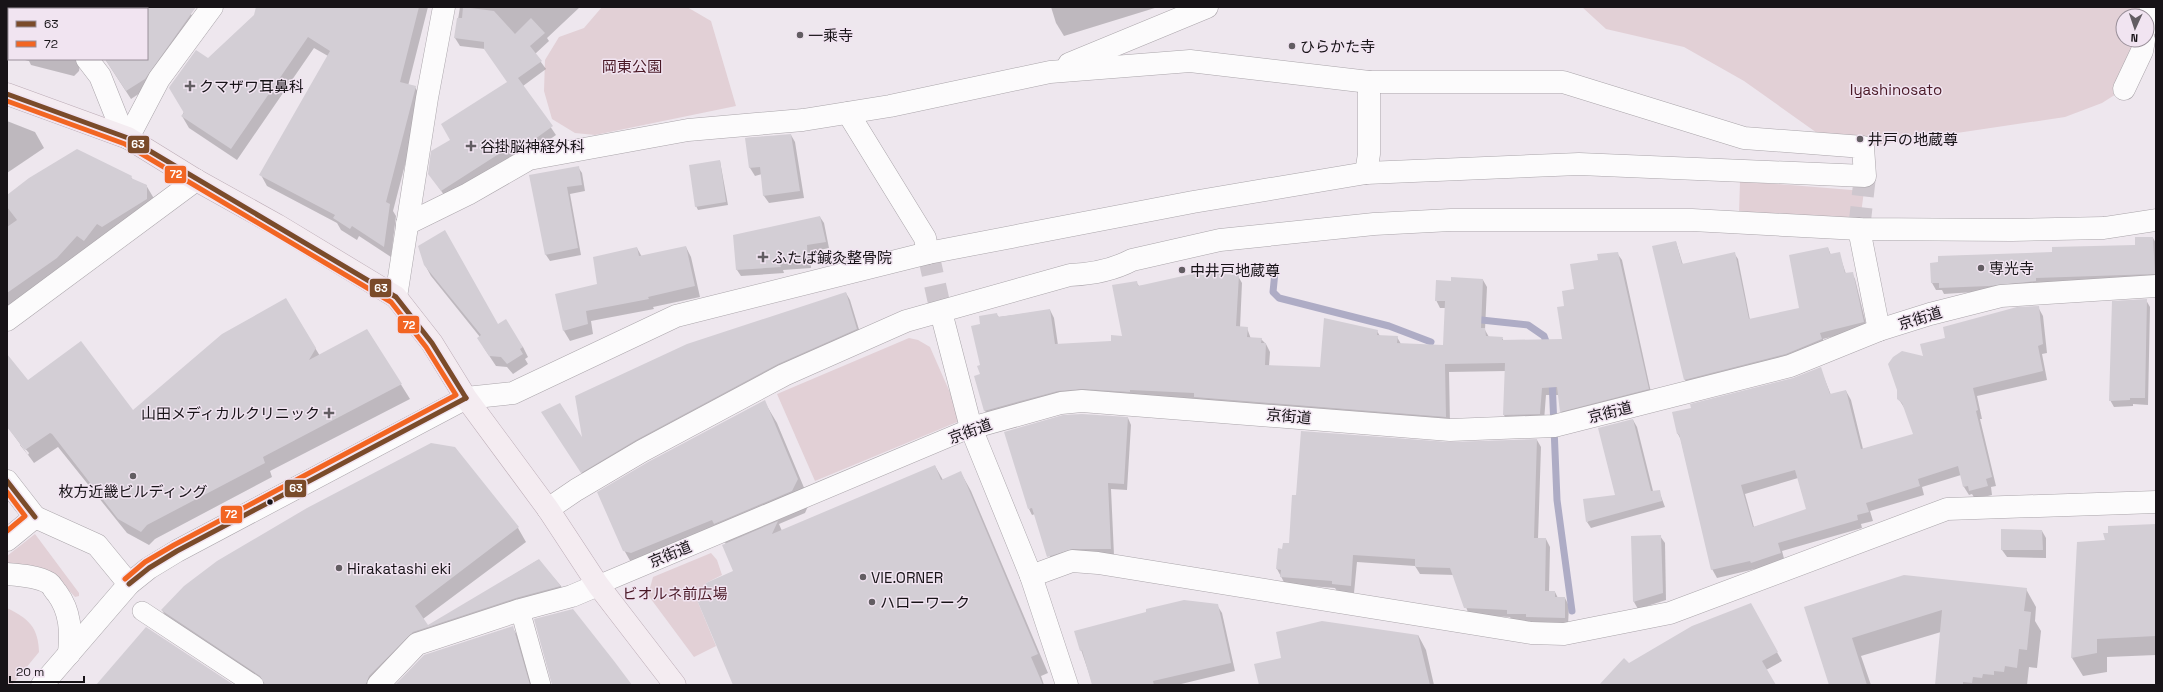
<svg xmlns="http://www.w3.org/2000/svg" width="2163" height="692" font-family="'Space Grotesk','Noto Sans JP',sans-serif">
<rect width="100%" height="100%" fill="#eee7ee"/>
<!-- green -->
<g fill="#e2d0d6">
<polygon points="602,7 687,7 711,21 736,106 595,135 575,133 552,119 544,91 545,60 559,37 584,28"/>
<polygon points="1582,7 2140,7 2139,16 2123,16 2123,40 2140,40 2124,89 2102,103 2065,117 1863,147 1834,145 1744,81 1684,47 1606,29"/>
<polygon points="1740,181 1864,191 1860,221 1739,213"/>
<polygon points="909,338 918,340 930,347 962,420 815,481 777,394"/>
<polygon points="35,534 79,593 79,596 75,597 56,576 36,566 7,566 7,556"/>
<polygon points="711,553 717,560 722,575 706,583 697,600 716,646 694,657 648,595 653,577"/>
<path d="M7,608c22,11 31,19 32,44l-27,33h-5z"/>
</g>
<!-- shadow -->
<g fill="#0003" fill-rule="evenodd">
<polygon points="7,7 25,7 26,9 9,9 9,56 7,55"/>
<polygon points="73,7 192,7 189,11 196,22 149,87 131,99 105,59 147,59 147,9 70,9"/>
<polygon points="257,7 428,7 408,86 415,87 422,99 393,211 396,216 391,257 359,236 357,240 341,230 337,223 267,186 261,175 328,56 314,48 237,160 189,128 182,116 208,59 255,15"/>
<polygon points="460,7 580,7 547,38 549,41 535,54 546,69 523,86 556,135 529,154 525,148 446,198 429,173 451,140 508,82 485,49 460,46 455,38"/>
<polygon points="1051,7 1158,7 1064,36 1056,23"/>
<polygon points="21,59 82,59 80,63 79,71 74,76 31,65 29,61"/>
<polygon points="7,121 35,132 44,148 7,173"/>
<polygon points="791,135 795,142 804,198 769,203 764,196 762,174 755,176 750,168 746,138"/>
<polygon points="720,161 728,205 698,210 696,206"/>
<polygon points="578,167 582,173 585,191 570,194 581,255 550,261 546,255 531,176"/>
<polygon points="131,177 133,180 146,185 156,202 7,316 7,197"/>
<polygon points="820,217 824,223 829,248 810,252 811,268 783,270 784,273 741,276 737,270 734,236"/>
<polygon points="2153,238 2156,243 2156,280 1944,294 1942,290 1936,290 1932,283 1931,264 2136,246"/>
<polygon points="1676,242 1683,265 1734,253 1738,259 1750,320 1800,309 1828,248 1831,255 1839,253 1846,274 1852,273 1855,279 1867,328 1823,339 1824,345 1689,386 1685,380"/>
<polygon points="686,247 691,257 700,297 653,307 654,309 591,321 593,334 570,341 564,331 557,295 598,285 637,248 642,257"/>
<polygon points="1617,253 1622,260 1652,397 1565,419 1561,411 1559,395 1546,395 1544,421 1508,423 1504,415 1506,371 1449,372 1450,424 1197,400 990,418 985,411 975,377 981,375 982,325 996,314 999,317 1050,310 1054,318 1058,345 1112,342 1123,337 1136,282 1139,286 1238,276 1242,283 1240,328 1247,328 1251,339 1261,339 1266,344 1270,352 1269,366 1321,369 1377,331 1380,336 1397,337 1401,344 1444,346 1446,308 1440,308 1436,300 1452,282 1483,280 1487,287 1485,330 1489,337 1502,338 1504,341 1563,340 1565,307 1575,290 1599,261"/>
<polygon points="425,265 523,347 528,357 525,359 528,364 513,374 507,367 496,366 484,348 480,337 431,276"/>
<polygon points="846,293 850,300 861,336 586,479 547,419 584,442"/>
<path d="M286,300l34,56 47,-26 43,69 -140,72 2,6 -117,62 -6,6 -22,-12 -69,-86 -24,16 -27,-37v-70l21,26 105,29zM20,445h2l7,8 -1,2z"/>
<polygon points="2146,300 2150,307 2148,405 2133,404 2133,406 2114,407 2110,400"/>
<path d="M2038,307l5,9 4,37 -5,1 5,26 -70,16 5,23h-2l16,67 -5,1 1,8 -17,4 -3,-5 -3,1 -5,-8 -3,-12 -39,12 2,8 -54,16 3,10 -12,3 1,4 -80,23 3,11 -28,9 -2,-2 -38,9 -5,-9 -31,-129 -3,-6 142,-66 11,27 15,-4 5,9 12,49 52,-14 -10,-26 -7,-11 27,-41 21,-19zM1798,478l9,32 -53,17 -9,-33z"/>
<polygon points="764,401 777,423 810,502 805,513 779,524 782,531 935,466 943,480 961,473 971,491 1048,673 1041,676 1044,685 734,685 734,571 725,542 637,573 624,550"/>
<polygon points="1128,418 1131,425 1127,490 1111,489 1114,555 1052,563 1035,514 1032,515 1029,509"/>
<polygon points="1633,420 1637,427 1653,491 1659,491 1665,507 1591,528 1587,522 1616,496"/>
<polygon points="1537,440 1541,447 1538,539 1546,539 1550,547 1549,592 1555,592 1558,598 1565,598 1569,606 1568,625 1531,624 1530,621 1512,621 1510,617 1469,615 1454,575 1420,574 1415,566 1357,562 1354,593 1337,591 1335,588 1285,584 1277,569 1283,550 1290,544 1449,443"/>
<polygon points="455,448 518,528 526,542 423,619 428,627 538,560 561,586 568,600 421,646 381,685 262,685 170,624 162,610"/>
<polygon points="2156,525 2156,655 2107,657 2107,672 2083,676 2072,658 2106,541"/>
<polygon points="2042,531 2046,538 2046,558 2007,557 2002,550"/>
<polygon points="1660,536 1665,543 1666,600 1638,609 1634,602"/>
<polygon points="2026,589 2036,607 2035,621 2041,631 2037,668 2029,667 2027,685 1936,685 1941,632 1861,656 1871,685 1830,685 1805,607"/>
<polygon points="1217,605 1222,613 1235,671 1177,685 1093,685 1075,632"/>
<polygon points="1750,605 1782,661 1766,670 1775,685 1600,685 1629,665"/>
<polygon points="512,627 519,638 532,685 397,685"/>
<polygon points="146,628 232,685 98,685"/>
<polygon points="1418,635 1426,650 1434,685 1260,685"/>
</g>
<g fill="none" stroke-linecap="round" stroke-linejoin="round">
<!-- stream -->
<g stroke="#aeacc5" stroke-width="7">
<polyline points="1275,272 1273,292 1279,298 1389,326 1431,342"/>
<polyline points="1472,319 1528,325 1544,336 1548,347"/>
<polyline points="1552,379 1557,500 1572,611"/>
</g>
</g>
<!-- building -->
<g fill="#d3ced5" fill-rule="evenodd">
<polygon points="147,7 196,7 145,79 126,91 105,59 147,59"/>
<polygon points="256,7 419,7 400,82 416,86 386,202 390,204 384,247 352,226 350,229 333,218 335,215 259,175 330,51 308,37 231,149 181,116 184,113 169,88 170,86 196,50 208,58 254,15"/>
<polygon points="463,7 494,11 515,34 531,18 545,33 530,46 542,61 518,78 553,126 524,147 522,139 441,191 428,174 431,151 450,140 441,124 507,82 484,49 484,42 454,38 457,18 462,18"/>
<polygon points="791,134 800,191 763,196 760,167 749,168 745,138"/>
<polygon points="77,149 132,176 131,178 147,185 147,199 102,227 97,224 84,241 77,236 57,258 7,293 7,227 17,220 7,207 7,195 29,178"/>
<polygon points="720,160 726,202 695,207 689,165"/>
<polygon points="579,166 582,185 567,187 578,248 545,255 529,175"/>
<polygon points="820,216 826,242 807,245 808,262 780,264 781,267 736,270 733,235"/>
<polygon points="445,230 498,324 506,319 523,347 520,349 523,354 507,364 501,357 489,356 477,338 481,335 424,265 418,246"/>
<polygon points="2135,237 2153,237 2155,274 2036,278 2036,281 1989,286 1939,288 1939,283 1931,283 1930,263 1938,262 1938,256 2052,252 2052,247 2135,245"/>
<polygon points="1676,241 1682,264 1735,252 1749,319 1799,308 1789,255 1828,247 1830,254 1840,252 1845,273 1853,272 1864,322 1820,333 1822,339 1786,354 1684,380 1652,246"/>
<polygon points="686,246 695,286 648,297 649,299 586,311 588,324 563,331 555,294 597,284 593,257 637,247 639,256"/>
<polygon points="1618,252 1649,389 1560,412 1557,387 1542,388 1540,414 1503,415 1505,363 1445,364 1446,417 1194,397 1194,393 1130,390 1130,392 1083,389 1058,391 984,411 974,376 980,374 977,366 980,365 971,326 980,324 979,316 997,313 998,317 1050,309 1055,344 1111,341 1111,335 1122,336 1112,285 1137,281 1138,286 1192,274 1208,275 1208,273 1239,275 1236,326 1248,327 1247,337 1262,338 1261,343 1266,343 1265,365 1320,367 1324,318 1378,330 1377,335 1398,336 1397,343 1443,345 1445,301 1435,301 1436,280 1451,281 1451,277 1483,279 1481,328 1485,328 1486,336 1503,337 1502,340 1562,339 1557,307 1564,306 1562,291 1574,289 1570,264 1598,260 1597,254"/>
<polygon points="846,292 857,329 778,364 636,440 581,473 541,412 560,403 582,437 575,396 687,344"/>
<polygon points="286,298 316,348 309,360 367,329 402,384 263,457 265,463 147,525 141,532 118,519 52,434 50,433 25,450 7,427 7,354 28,380 81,341 133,410 222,334"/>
<polygon points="2147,299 2145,398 2130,398 2130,400 2109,401 2112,301"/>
<path d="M2039,306l4,38 -5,2 5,25 -70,17 5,22 -2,1 16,66 -6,2 2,7 -19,5 -1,-5 -5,1 -5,-21 -40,13 2,7 -54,17 3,9 -12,3 1,5 -80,23 3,10 -30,10 -1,-2 -39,9 -32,-136h-2l-5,-22 19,-4 -1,-4 103,-26 28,-11 9,27 16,-4 15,59 52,-15 -11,-31 -5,-4v-9l-9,-26 5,-7 9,-6 21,5 -3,-12 25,-6 -2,-11 74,-20zM1795,470l11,39 -53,18 -12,-42z"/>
<polygon points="765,400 798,479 792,491 714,524 712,520 631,553 623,551 597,492 648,462"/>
<polygon points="1082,414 1128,417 1124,484 1108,483 1111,549 1073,549 1047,557 1032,508 1028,509 1004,432 1063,415"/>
<polygon points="1633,419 1651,491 1660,490 1662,501 1586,522 1583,499 1615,495 1598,428"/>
<polygon points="1301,431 1449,442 1537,439 1534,538 1546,538 1545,591 1555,591 1555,597 1565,597 1565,618 1526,617 1526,614 1507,614 1507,610 1464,608 1450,568 1415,567 1415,559 1353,555 1351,586 1332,584 1332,581 1280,577 1281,570 1276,569 1278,548 1282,549 1283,543 1289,543 1292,495 1296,495"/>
<polygon points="431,443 455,447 519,527 415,606 428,625 539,559 561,586 516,598 413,632 369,676 366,685 265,685 260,676 161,610 184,586 217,561 307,508"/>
<polygon points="935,465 941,480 961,471 1038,654 1031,657 1043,685 733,685 697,600 706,583 733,571 722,545 778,521 772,534"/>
<polygon points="2156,524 2156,636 2097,639 2097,653 2071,658 2077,542 2105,540 2103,533 2108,533 2108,526"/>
<polygon points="2001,529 2042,530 2043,550 2001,550"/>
<polygon points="1661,535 1663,593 1633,602 1631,536"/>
<polygon points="1904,575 2027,588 2024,611 2031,612 2027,650 2019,649 2017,668 2005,666 2004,672 1994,671 1994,675 1983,674 1982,678 1973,677 1972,683 1963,682 1963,685 1935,685 1942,610 1852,638 1867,685 1829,685 1804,607"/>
<polygon points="1184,600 1218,604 1231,663 1153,681 1154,685 1092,685 1082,650 1080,651 1074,631 1146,612 1146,609"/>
<polygon points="1751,603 1778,652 1762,661 1776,685 1599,685 1624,658 1629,663 1692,626"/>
<polygon points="573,609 614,661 632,685 552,685 534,619"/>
<polygon points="1322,621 1418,635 1430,685 1259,685 1254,664 1281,658 1276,632"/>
<polygon points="513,626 530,685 395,685 424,655"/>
<polygon points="146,627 234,685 96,685"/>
</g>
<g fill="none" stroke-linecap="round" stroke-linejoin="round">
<!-- minor-tunnel -->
<g stroke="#cec7ce" stroke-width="22" stroke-dasharray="22 11" stroke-linecap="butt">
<polyline points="1859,229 1865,176"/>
<polyline points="928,253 941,312"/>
</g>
<!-- pedestrian casing -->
<g stroke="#aaa5aa" stroke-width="20">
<g id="pedestrian">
<polyline points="598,585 971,428"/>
<polyline points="520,610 541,685"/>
<polyline points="142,611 254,685"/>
</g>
</g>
<!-- minor casing -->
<g stroke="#aaa5aa" stroke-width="23">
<g id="minor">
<polyline points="46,7 47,9"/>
<polyline points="2147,26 2151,7"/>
<polyline points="87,59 100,76 124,136"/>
<polyline points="1069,64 1207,7"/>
<polyline points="2124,89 2142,51 2144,40"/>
<polyline points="848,113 925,238 928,253"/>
<polyline points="128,138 159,79 212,7"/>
<polyline points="1366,173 1369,154 1369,82"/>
<polyline points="1859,229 1879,330"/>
<polyline points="396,297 427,98 444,7"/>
<polyline points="941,312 971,428 1031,576 1067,685"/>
<polyline points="7,320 196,180"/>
<polyline points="971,428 1061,403 1082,401 1450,430 1554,426 1790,366 1879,330 1930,314 2001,296 2156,286"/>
<path d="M548,509l28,-19 66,-39 142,-76 122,-54 164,-46c22,-1 43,-5 62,-15l88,-20 154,-16 77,-4h241l167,9 153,1 92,-2 52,-8"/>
<polyline points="7,540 35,517 97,545 129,584"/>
<path d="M7,574c13,1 31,2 42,9 3,2 5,7 8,10 14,19 14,39 12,61"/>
<polyline points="1031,576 1072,561 1098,563 1531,633 1564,634 1670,613 1947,509 2156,502"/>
<polyline points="42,685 129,584 149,568 177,551 466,398 513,393 676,316 928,253 1193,202 1366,173 1579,164 1865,176 1863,147 1744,138 1563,82 1369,82 1190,61 1050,72 890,106 803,120 688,130 529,159 468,194 407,224"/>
<polyline points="378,685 417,644 520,610 572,596 598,585"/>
</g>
</g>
<!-- tertiary casing -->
<g stroke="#aaa5aa" stroke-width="23">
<polyline id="tertiary" points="7,481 35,517"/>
</g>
<!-- primary casing -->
<g stroke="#bcacb6" stroke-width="23">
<polyline id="primary" points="7,94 128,138 196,180 277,225 396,297 432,343 466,398 548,509 598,585 675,685"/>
</g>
<!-- pedestrian -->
<use href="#pedestrian" stroke="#fcfbfc" stroke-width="19"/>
<!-- minor -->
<use href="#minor" stroke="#fcfbfc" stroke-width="22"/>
<!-- tertiary -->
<use href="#tertiary" stroke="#fcfbfc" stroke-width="22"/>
<!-- primary -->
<use href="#primary" stroke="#f4ecf1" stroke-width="22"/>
<!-- bus-1 casing -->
<g stroke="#f1e4f1" stroke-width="8">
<g id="bus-1">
<polyline points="7,94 128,138 396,297 432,343 466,398"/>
<polyline points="7,481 35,517"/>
<polyline points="129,584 149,568 177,551 466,398"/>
</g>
</g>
<!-- bus-2 casing -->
<g stroke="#f1e4f1" stroke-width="8">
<g id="bus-2">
<polyline points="7,101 125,144 391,302 426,347 456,395 174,545 145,562 125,579"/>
<polyline points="7,492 25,516 7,531"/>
</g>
</g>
<!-- bus-1 -->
<use href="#bus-1" stroke="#7a4b2a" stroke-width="5"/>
<!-- bus-2 -->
<use href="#bus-2" stroke="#f26522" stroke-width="5"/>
</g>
<!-- markers -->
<g fill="#625d62" stroke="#f1e4f1" stroke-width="1.5">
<circle cx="800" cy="35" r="4"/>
<circle cx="1292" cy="46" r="4"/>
<path d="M188 80h4v4h4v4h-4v4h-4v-4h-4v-4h4z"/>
<circle cx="1860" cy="139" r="4"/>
<path d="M469 140h4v4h4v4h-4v4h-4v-4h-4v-4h4z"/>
<path d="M761 251h4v4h4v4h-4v4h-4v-4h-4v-4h4z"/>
<circle cx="1981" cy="268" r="4"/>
<circle cx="1182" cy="270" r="4"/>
<path d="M327 407h4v4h4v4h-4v4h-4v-4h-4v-4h4z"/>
<circle cx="133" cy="476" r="4"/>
<circle cx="339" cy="568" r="4"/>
<circle cx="863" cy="577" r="4"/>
<circle cx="872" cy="602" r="4"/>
</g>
<circle fill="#171317" stroke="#f1e4f1" stroke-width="1.5" cx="270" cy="502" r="3.5"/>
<g text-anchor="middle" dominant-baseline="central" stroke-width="3" stroke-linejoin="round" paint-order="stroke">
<!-- poi labels -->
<g font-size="15" fill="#171317" stroke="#f1e4f1" text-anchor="start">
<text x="808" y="35">一乘寺</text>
<text x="1300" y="46">ひらかた寺</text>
<text x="199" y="86">クマザワ耳鼻科</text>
<text x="1868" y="139">井戸の地蔵尊</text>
<text x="480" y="146">谷掛脳神経外科</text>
<text x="772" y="257">ふたば鍼灸整骨院</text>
<text x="1989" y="268">専光寺</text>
<text x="1190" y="270">中井戸地蔵尊</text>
<text x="320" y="413" text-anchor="end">山田メディカルクリニック</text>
<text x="133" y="491" text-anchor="middle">枚方近畿ビルディング</text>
<text x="347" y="568">Hirakatashi eki</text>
<text x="871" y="577">VIE.ORNER</text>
<text x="880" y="602">ハローワーク</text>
</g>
<!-- park labels -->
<g font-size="15" fill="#491825" stroke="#f1e4f1">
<text x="632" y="66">岡東公園</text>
<text x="1896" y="89">Iyashinosato</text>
<text x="675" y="593">ビオルネ前広場</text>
</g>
<!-- street labels -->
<g font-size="15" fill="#171317" stroke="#f1e4f1">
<text transform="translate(1920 318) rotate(-17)">京街道</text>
<text transform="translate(1610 412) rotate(-14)">京街道</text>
<text transform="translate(1289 416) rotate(5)">京街道</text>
<text transform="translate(970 431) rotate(-20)">京街道</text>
<text transform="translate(670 554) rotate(-23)">京街道</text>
</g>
</g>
<g stroke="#f1e4f1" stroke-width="1.5">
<rect x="127" y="135" width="23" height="19" rx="4" fill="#7a4b2a"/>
<rect x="164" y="165" width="23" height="19" rx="4" fill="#f26522"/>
<rect x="369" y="278" width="23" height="20" rx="4" fill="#7a4b2a"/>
<rect x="397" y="315" width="23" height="19" rx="4" fill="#f26522"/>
<rect x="284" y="479" width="23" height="19" rx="4" fill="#7a4b2a"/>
<rect x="220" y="505" width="23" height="19" rx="4" fill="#f26522"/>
</g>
<g font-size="11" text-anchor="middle" font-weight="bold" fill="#fff">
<text x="138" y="148">63</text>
<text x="176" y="178">72</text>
<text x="381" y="292">63</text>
<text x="409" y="329">72</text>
<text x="296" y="492">63</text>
<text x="231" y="518">72</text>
</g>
<!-- border -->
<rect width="2163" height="692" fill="none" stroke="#171317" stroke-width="16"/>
<!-- legend -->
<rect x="8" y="8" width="140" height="52" fill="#f1e4f1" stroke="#9a909a"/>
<rect x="16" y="21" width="20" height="6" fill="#7a4b2a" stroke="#9a909a"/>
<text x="44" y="28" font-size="12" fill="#171317">63</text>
<rect x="16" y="41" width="20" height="6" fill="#f26522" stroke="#9a909a"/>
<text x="44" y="48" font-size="12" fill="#171317">72</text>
<!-- north arrow -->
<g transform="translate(2135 28) rotate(183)"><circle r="19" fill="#f1e4f1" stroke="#9a909a"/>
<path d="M0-3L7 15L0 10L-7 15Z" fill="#625d62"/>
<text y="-6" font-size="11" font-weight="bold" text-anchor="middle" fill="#171317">N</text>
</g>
<!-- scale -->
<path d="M10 676v6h74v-6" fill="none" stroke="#171317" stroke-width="2"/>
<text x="16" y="676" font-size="12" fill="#171317" stroke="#f1e4f1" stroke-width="3" paint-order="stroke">20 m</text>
</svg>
